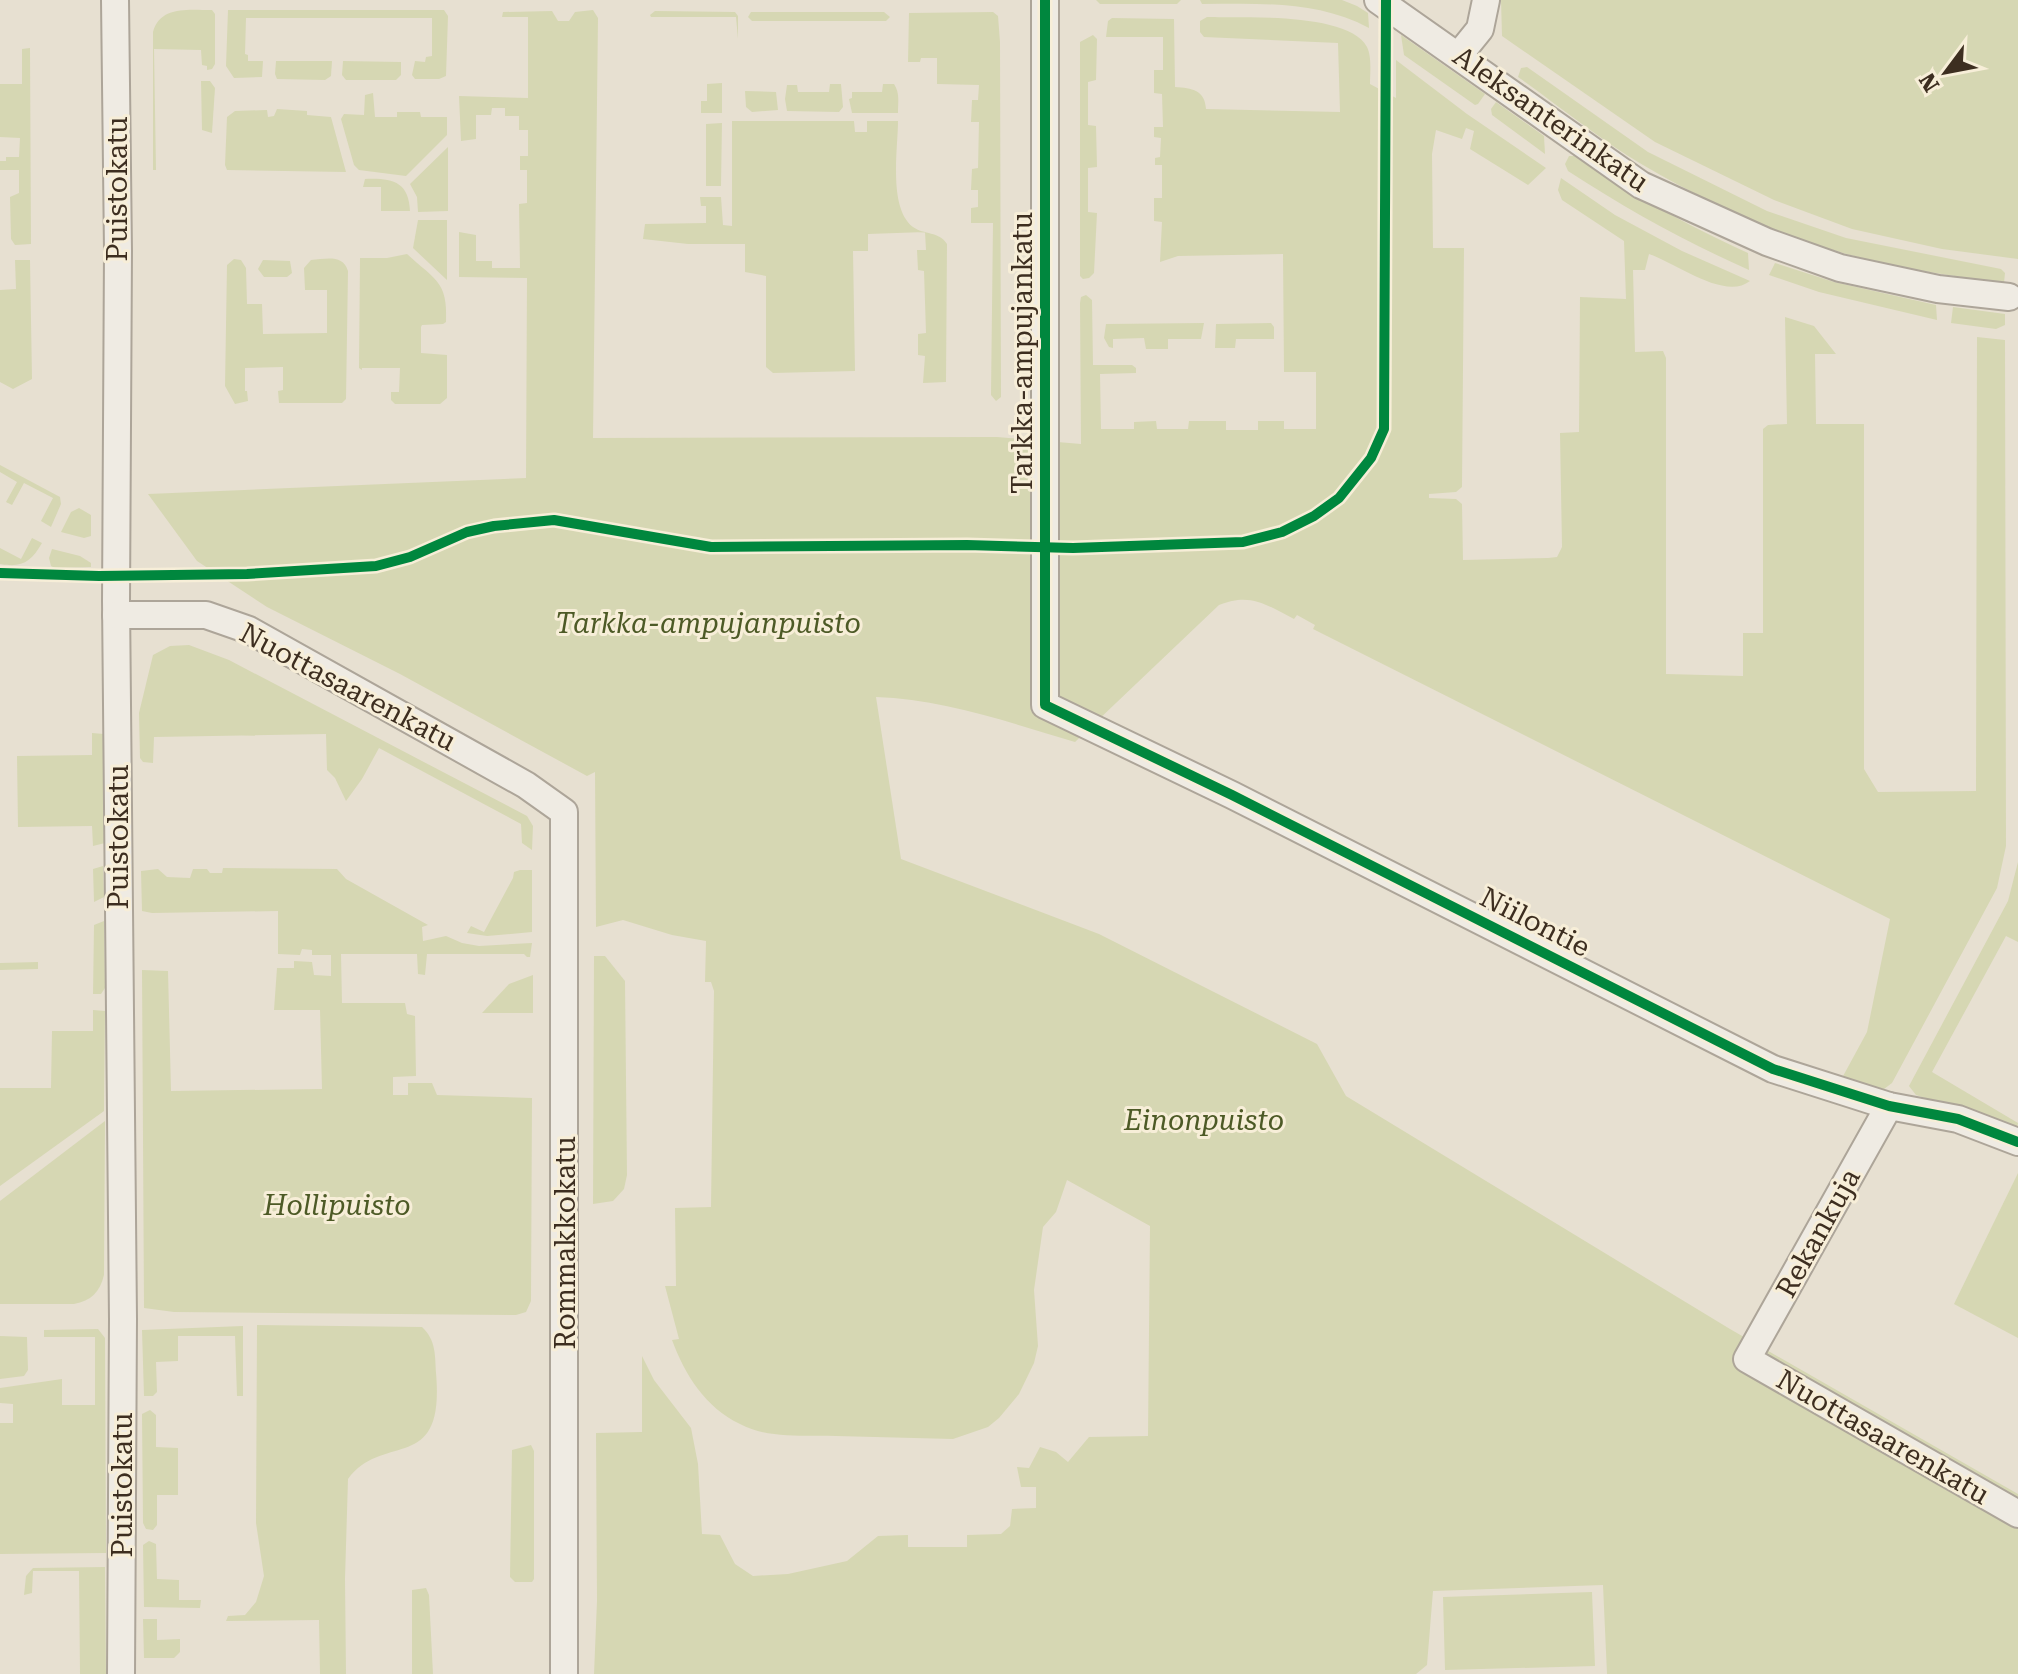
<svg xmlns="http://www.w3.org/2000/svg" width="2018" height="1674" font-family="'Roboto Serif',serif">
<rect width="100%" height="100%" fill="#e7e0d1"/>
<!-- green -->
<g fill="#d6d7b3">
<polygon points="1096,0 1181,0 1177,4 1100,4"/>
<path d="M1200,0h142l15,6 11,7 1,15c-53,-28 -109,-24 -167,-24z"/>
<polygon points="1501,0 2018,0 2018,259 1942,249 1852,229 1774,200 1655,142 1502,36"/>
<path d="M212,10l3,4v50l-3,5 -5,1v-4l-5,-1 -1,-15 -47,-1 2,121h-3v-138c7,-27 37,-22 59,-22z"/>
<polygon points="228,10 444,10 448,16 446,76 439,79 415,79 412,75 415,61 425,62 426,57 432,56 432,18 246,18 245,54 248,55 248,61 263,61 262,77 234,78 226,66"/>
<path d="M593,10l5,8 -5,420 404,-1 84,7 -1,-141 1,-6 5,-2 6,5 1,65h39l4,3v5l-36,1 1,55h33v-7l22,-1 1,8h31l1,-8h37v9h32v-9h26v8h32v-57h-32l-1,-118 -105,2 -18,6 2,-40 -8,-1v-23h8v-33h-7v-7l5,-1 1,-19 -7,-1v-10h9l-1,-33 -8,-1v-23h9v-33h-57l2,-16 4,-3 62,1 1,68c17,1 30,3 31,22l134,3 -2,-69 -134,-6 -4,-5v-11l7,-4c35,1 142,-5 160,30 5,10 3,26 3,37l26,14v-38l71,54 79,54 -18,17 -58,-36 4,-18 -8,-3 -4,11 -26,-9 -4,24 1,94h31l-2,239 -6,5 -27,2v4l27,1 6,5 1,56 85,-2 9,-1 5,-10 -2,-114 19,-1 1,-135 46,2 -2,-58 -62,-41 -4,-10 3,-12 54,37 67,36 68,30c-25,20 -74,-18 -101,-27l-4,16h-12l2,82 28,-1 3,7v316l77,2v-43h20v-204l5,-4 19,-1 -2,-107 29,9 22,28h-21l1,70h48v345l14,23 98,-1 1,-454 28,3 1,506 -9,42 -105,195 -8,6 -42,-11 25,-46 23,-113 -577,-290 2,-4 -18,-10 -3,4c-28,-14 -43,-27 -75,-14l-144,137c-64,-19 -132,-43 -199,-45l25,162 198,75 218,110 29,52 384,233 288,165v180h-411l-4,-89 -170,6 -6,74 -11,9h-822l3,-73 -1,-168 46,-1v-76l12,24 37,48 7,36 4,70 18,1 15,29 18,12 35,-2 59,-13 31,-25 30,-1v12h59v-12l34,-1 9,-8 2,-17 24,-1v-21h-15l-4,-20 12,1 11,-21 16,5 12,10 21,-25 59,-1 2,-210 -83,-46 -11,32 -13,15 -9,63 4,56 -4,17 -15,31 -20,24 -11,9 -35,12c-39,-1 -78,-2 -117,-3 -31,-1 -68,3 -96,-12 -35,-17 -55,-49 -68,-84l7,-1 -14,-53h11l-1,-78 36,-1 3,-216 -3,-9h-6l1,-41 -34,-6 -49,-15 -27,7 -1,-155 -8,4 -187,-102 -133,-67 -70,-46 -49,-67 378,-16 1,-200 -68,-1v-45l17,3v26h16v7h28l-1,-64 8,-1v-33h-7v-14h8v-26h-9v-14h-14v-8h-13l-1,7h-15v24l-15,2 -2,-45 69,2v-81h-26l1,-5 49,-1 6,10h11l6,-9z"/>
<polygon points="655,11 735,12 738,16 738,39 736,17 651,17 650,15"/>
<polygon points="751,12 884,12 890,17 886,21 752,21 748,17"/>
<polygon points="993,12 998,16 1000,42 1001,397 996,401 991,395 993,223 971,223 971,208 978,207 978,190 971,190 972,169 978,168 979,122 971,122 972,100 978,100 979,85 937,84 937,58 921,58 920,62 908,62 909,13"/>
<polygon points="1093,35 1097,39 1096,80 1088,82 1088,125 1096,126 1097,167 1088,168 1088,212 1097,213 1094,273 1089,278 1083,279 1080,276 1080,42"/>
<polygon points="1401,35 1485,94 1478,104 1475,105 1404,55"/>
<polygon points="30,48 31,244 15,245 11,239 10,197 19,193 19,170 0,170 0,161 6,161 6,157 19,157 20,138 0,137 0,84 22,84 22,49"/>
<polygon points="276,61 332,61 331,76 325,80 277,79 275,74"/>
<polygon points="343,61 401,62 401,75 396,80 346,80 342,75"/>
<path d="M1527,67l121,85 119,59 79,27 155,31 4,4 -1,10c-53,-7 -109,-15 -161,-30 -71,-21 -137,-51 -200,-88 -44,-26 -84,-59 -125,-88l3,-9z"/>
<polygon points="201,81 210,81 215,88 212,133 202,130"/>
<polygon points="722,83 722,113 701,113 701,101 707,101 707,84"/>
<polygon points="830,84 841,84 843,107 839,112 787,111 785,99 787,85 797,85 798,92 829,92"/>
<path d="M883,84h11c6,9 4,18 4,29h-46l-3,-14 3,-1v-6h30z"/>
<polygon points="745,91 776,92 778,110 752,112 746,107"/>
<polygon points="373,93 375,117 397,117 397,112 420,112 421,117 447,117 447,135 406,176 359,170 354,165 341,119 344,114 364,115 365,95"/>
<polygon points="1496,102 1544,136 1545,154 1492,115 1491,109"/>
<polygon points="277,109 307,111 307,115 331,117 346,172 227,170 225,165 227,117 235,111 267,110 268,117 274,116"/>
<path d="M732,121h122l1,11h12v-11h31c0,28 -10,87 15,106 11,8 26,4 34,17l-1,138 -23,1 2,-27 -7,-1v-21l8,-1 -2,-62 -6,-1 -1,-20h9l-1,-18 -57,2v17h-15l2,120 -82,2 -7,-6v-91l-21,-4v-28h-57l-45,-5 2,-15 61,-1v-17h-5l-1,-9h21l2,28 9,1z"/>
<polygon points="722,123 721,186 706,186 706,124"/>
<polygon points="448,147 448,211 418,212 417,197 410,184"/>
<path d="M1569,156h5c59,39 110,68 174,97l1,17c-65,-29 -121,-60 -181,-99l-3,-7z"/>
<path d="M365,179c26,-1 44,2 45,32h-29v-24h-18z"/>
<polygon points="418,220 447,220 447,280 413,248"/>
<path d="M407,254c28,26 41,27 39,68l-3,2 -21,1 -1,2v26l26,2v43l-7,6h-45l-4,-4v-8h8l1,-24h-38v2l-3,-2 1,-110h27z"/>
<path d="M234,259l7,1 5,8 1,36h15l1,30 64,-1v-43h-22l-1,-22 7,-8c15,-1 32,-6 37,11l-2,128 -4,4h-63l-1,-12 5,-1v-23l-38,1v23h2l1,10 -13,3 -10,-18 2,-121z"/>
<polygon points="15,260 30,260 32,379 13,389 0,382 0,290 16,289"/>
<polygon points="263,260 290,261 292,273 287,277 264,277 258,269"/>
<polygon points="1775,263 1834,282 1936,305 1937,320 1819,292 1769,275"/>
<polygon points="1953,307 2005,314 2005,325 1996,329 1951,323"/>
<polygon points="1204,323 1201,339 1168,339 1168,349 1146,349 1144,338 1113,339 1113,348 1109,347 1104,338 1106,324"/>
<polygon points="1271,323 1274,327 1274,339 1236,339 1235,348 1215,348 1216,324"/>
<polygon points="0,465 60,497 61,504 51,527 41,521 53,498 24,483 12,505 6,502 17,482 0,472"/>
<polygon points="79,508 91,515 91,536 84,538 61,532 71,512"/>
<path d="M32,538l10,5c-11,19 -20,25 -42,21v-16l21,11z"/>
<polygon points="52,549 80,556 91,563 91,567 55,568 51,566 49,558"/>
<polygon points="189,645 229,660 527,816 533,826 532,850 522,843 521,824 379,748 362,779 346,801 335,778 327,770 326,734 154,737 153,763 143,762 140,758 139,713 153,655 170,646"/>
<polygon points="92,733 104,734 105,843 93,846 92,826 18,827 17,756 92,755"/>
<polygon points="2018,862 2018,942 2006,936 1932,1072 2018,1123 2017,1129 1916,1095 1909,1086 2008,901"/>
<polygon points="103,866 104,897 94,902 93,869"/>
<polygon points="223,868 337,869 346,879 428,925 422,927 423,941 446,936 462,943 479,946 532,943 530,957 527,957 524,954 427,954 425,975 418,974 417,954 341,954 342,1003 405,1003 407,1014 415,1016 416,1076 393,1077 393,1095 408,1095 408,1083 432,1083 437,1095 532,1098 531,1301 526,1312 516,1315 174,1312 144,1308 142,970 168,971 171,1091 322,1089 320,1010 274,1010 277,968 294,968 294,961 312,962 314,975 331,976 331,955 312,955 312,950 302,949 300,955 278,954 278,911 152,913 142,911 141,871 158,869 167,877 190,878 193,869 207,869 210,873 222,873"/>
<polygon points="520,870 532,870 532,932 487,936 467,933 471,926 484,932 513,878 514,872"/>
<polygon points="104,921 105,988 101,994 93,994 94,925"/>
<polygon points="594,956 605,956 625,981 627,1175 624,1189 613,1201 593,1204"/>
<polygon points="38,962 38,969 0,970 0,963"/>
<polygon points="533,975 533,1013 482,1013 509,984"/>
<polygon points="93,1010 105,1011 104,1111 0,1186 0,1088 51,1088 52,1031 93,1031"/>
<path d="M105,1121l-1,154c-4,17 -13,26 -30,29h-74v-103z"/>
<polygon points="2018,1173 2018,1338 1954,1304"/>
<path d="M257,1325l165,2c14,13 13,28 14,46 9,103 -52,58 -88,106l-3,100 1,95h-26l-1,-54 -93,1 2,-5 17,-1 11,-13 8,-26 -8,-53z"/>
<polygon points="243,1326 243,1396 237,1396 235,1336 178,1336 178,1361 156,1362 157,1392 153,1396 144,1396 142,1330"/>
<polygon points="98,1329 105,1338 106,1553 0,1554 0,1423 13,1423 13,1404 0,1403 0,1388 62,1379 62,1405 95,1405 95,1337 44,1337 44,1330"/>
<polygon points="0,1336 27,1337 28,1370 24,1376 0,1379"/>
<polygon points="150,1410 156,1415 156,1447 178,1448 178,1495 157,1495 157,1525 153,1530 146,1529 143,1523 142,1414"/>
<polygon points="531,1445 534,1451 534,1579 532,1582 515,1582 510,1577 512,1450"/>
<polygon points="149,1541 156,1544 157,1579 179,1580 179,1600 201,1600 200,1608 144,1607 143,1545"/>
<polygon points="105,1567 106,1674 80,1674 79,1571 33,1571 32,1593 24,1595 26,1576 33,1568"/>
<polygon points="426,1588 429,1595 433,1674 412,1674 412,1590"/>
<polygon points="1592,1592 1595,1666 1445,1670 1443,1597"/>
<polygon points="143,1619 157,1619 157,1640 180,1639 180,1652 174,1658 144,1658"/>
</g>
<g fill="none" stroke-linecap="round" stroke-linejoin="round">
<!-- minor casing -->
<g stroke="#ada599" stroke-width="30">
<g id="minor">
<polyline points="115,0 118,251 116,601 123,1319 121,1674"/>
<polyline points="1045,0 1045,705 1232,795 1773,1069 1889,1106 1958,1119 2018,1142"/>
<polyline points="1378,0 1641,185 1767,242 1840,268 1938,289 2009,297"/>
<polyline points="1459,55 1480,29 1486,0"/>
<polyline points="116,615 206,615 249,630 526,785 564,812 564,1674"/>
<polyline points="1889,1106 1747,1359 2018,1514"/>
</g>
</g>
<!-- minor -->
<use href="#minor" stroke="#efebe3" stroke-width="26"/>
<!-- cycleway casing -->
<g stroke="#f7eed8" stroke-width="15">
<g id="cycleway">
<polyline points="1045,0 1045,705 1232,795 1773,1069 1889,1106 1958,1119 2018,1142"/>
<polyline points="0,573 99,576 247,574 376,566 410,557 467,532 494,526 554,520 711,547 967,545 1073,548 1243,542 1282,532 1314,516 1339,498 1371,458 1384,429 1386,0"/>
</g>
</g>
<!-- cycleway -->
<use href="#cycleway" stroke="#00873e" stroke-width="10"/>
</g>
<g text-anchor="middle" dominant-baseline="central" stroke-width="6" stroke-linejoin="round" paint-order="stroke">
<!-- street labels -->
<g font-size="28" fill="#3d2e20" stroke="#f7eed8">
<text transform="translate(1551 119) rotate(35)">Aleksanterinkatu</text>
<text transform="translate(117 189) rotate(-90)">Puistokatu</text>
<text transform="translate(1022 353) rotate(-90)">Tarkka-ampujankatu</text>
<text transform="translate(348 687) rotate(28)">Nuottasaarenkatu</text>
<text transform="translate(118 837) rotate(-90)">Puistokatu</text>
<text transform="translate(1535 922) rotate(27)">Niilontie</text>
<text transform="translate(1818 1233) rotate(-61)">Rekankuja</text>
<text transform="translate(565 1243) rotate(-90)">Rommakkokatu</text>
<text transform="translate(1883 1437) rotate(30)">Nuottasaarenkatu</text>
<text transform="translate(122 1485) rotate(-90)">Puistokatu</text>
</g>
<!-- park labels -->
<g font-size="28" font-style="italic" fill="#4d5a26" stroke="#f7eed8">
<text x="708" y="623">Tarkka-ampujanpuisto</text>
<text x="1204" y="1120">Einonpuisto</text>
<text x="337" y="1205">Hollipuisto</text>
</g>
</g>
<!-- north arrow -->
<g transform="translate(1946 72) rotate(238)" stroke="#f7eed8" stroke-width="6" paint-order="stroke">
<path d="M0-6L14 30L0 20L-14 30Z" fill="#3d2e20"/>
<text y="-12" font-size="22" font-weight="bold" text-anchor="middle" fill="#3d2e20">N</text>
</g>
</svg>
